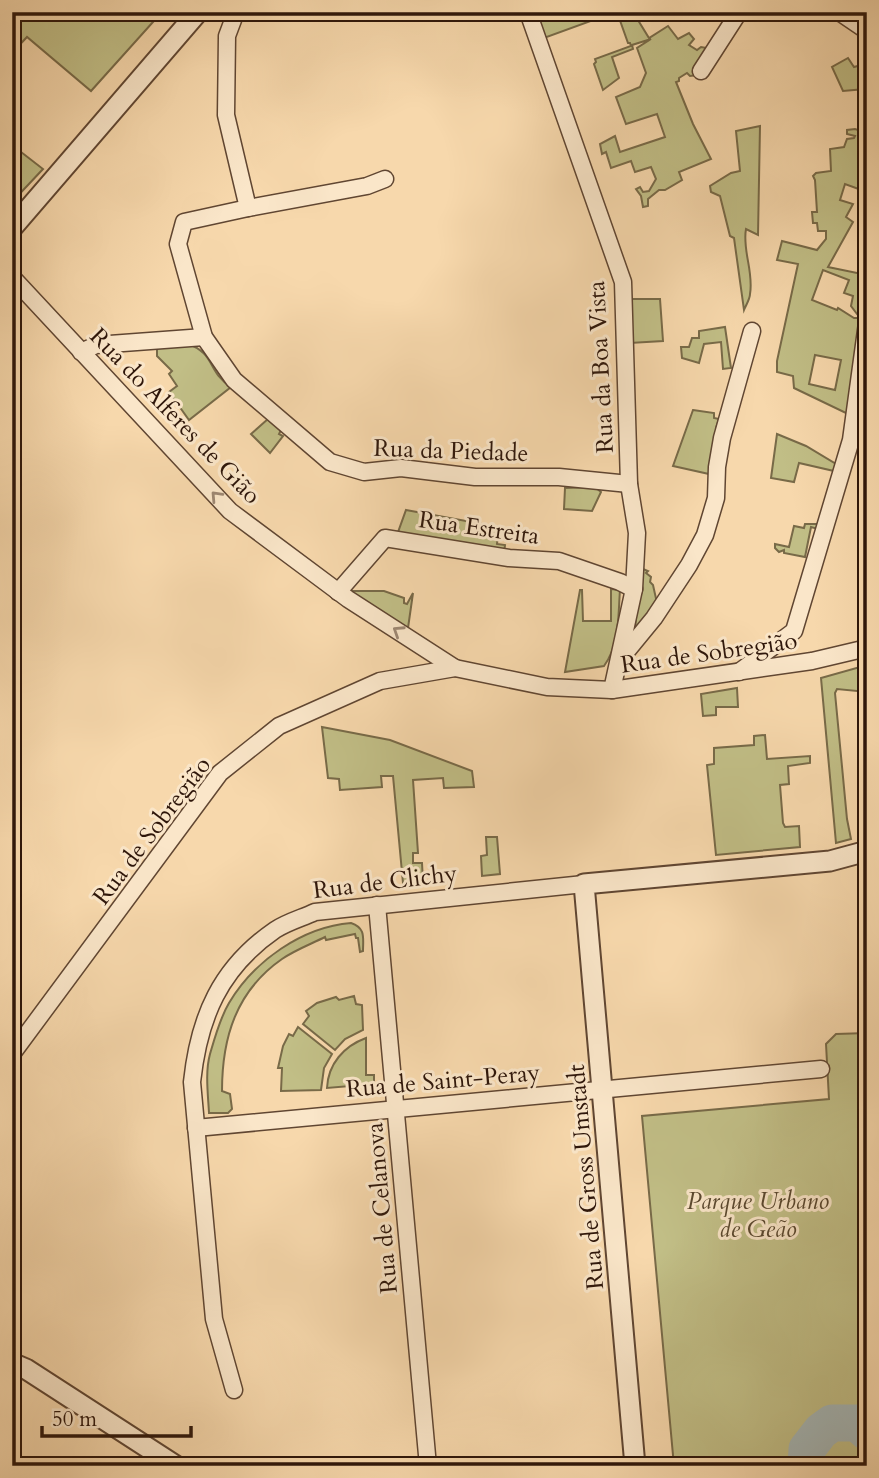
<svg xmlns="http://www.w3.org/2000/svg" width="879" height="1478" font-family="Cardo,serif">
<rect width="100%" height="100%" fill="#f7d8ac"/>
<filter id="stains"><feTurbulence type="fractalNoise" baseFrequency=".00286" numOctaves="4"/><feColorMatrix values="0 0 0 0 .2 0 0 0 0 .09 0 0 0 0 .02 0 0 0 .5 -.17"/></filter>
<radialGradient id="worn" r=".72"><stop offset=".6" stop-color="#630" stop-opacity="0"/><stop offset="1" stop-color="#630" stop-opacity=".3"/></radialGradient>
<!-- green -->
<g fill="#c1be86" stroke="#786a48" stroke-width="2" fill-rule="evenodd">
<polygon points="12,12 162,12 91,91 27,37 12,53"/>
<polygon points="536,12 596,12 599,18 544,38"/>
<polygon points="617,12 633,12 649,38 668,26 678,39 689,33 694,39 689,45 697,50 701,47 712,49 698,75 690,76 687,73 679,78 679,81 676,82 693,124 711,159 679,172 682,180 665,190 659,190 648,199 648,206 643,207 641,196 636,189 640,187 643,192 649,191 656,179 651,167 635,172 631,161 611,168 606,152 602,154 600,144 615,136 620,152 665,137 657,114 626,124 616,97 640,87 646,73 637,48 651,39 632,45 633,49 612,57 619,78 603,90 594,64 596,62 595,59 631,46 630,43 628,43"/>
<polygon points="848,58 854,67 861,65 865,89 843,91 832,67"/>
<path d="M867,100v92l-22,-8 -5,16 13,4 -7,13 7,5 -25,45 39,8 -1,33 -9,6 -6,-8 2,-10 -9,-3 5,-13 -26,-10 -11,30 25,10 1,-2 16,10h9l-15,96 -54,-26 -1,-12 -16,-4v-11l21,-97 -21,-4 5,-19 35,9 9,-11v-8h-8l-1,-8h-4l-1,-11h5l-2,-32 -2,-4 3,-3 15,-2 -1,-22 14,-2 3,-8 7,-1 1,-2 -8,-2v-4l8,-1 9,3zM815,355l26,5 -6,30 -26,-6z"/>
<path d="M760,126l-2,109 -12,-6c-4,21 8,43 4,65 0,5 -4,11 -6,16l-10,-72 -4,-2 -10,-40 -9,-4 -1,-6 21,-13 9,-2 -4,-40z"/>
<polygon points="12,145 43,169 12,202"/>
<polygon points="629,299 660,299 663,341 630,343"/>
<polygon points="725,327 731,368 723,369 721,342 704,344 699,363 682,358 681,347 689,347 692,338 699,338 699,331"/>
<path d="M186,343c31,11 20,28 45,44l-42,33 -20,-28 8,-6 -8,-12 3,-3 -15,-15v-11z"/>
<polygon points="693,410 714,413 714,418 719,419 716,428 719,430 709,474 673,466"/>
<polygon points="269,418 282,428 279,434 283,436 270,453 251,434"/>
<polygon points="777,434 806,446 836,464 834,471 799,463 794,482 771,478"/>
<polygon points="595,487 601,492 592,511 564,509 565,488"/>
<polygon points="406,510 499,527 497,544 505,545 504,553 397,535"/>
<polygon points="805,524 818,524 818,529 811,527 805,557 784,553 784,550 779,552 775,548 775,544 789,547 794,526 804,528"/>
<polygon points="643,569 648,571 646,573 651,577 650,582 653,585 657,603 635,632 638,572"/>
<path d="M611,589l9,1c-2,26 0,54 -16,76l-39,6 15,-82h2l1,31h28z"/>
<polygon points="353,591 384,591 404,598 404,603 407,604 413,593 408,628 353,594"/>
<polygon points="867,665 867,692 837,689 835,693 847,819 851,839 836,843 821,678"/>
<polygon points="737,688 738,707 716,707 716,715 703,716 701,694"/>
<polygon points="322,727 390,740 472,771 474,787 444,788 443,778 413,780 418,853 413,853 413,863 422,863 423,882 403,883 393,776 381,776 382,787 340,790 339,779 328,778"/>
<polygon points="765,735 767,759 810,756 810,763 788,766 789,784 780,785 783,823 785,827 799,826 800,847 716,855 707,765 714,764 714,748 754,745 754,736"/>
<polygon points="486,837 497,837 500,874 482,876 481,856 487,855"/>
<path d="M351,923c15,5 12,15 12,28l-3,1 -2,-14h-2l-1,-4 -29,6 -1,-3c-14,7 -30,13 -43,22 -46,32 -60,79 -60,132l8,3 2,15 -4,4h-19c-1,-19 -4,-41 1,-59 5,-17 10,-36 19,-51 25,-42 73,-76 122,-80z"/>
<polygon points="354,996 356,1004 362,1005 363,1030 345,1039 335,1050 303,1024 309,1016 306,1011 317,1003 336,997 339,1000"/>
<polygon points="298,1027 332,1054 324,1068 321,1090 281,1091 282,1068 278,1068 283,1046 289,1034 293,1036"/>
<polygon points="867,1033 867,1466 674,1466 642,1116 829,1099 826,1044 836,1034"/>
<path d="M366,1038v37h8v9l-47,4c1,-24 17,-42 39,-50z"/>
</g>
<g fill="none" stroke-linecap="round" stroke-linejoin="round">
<!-- river -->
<polyline stroke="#a4b6b6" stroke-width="37" points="806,1466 807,1449 821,1431 832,1423 857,1423 867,1432"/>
<!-- minor casing -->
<g stroke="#604632" stroke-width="19">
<g id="minor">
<polyline points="236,12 227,36 226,115 248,208 184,222 178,244 204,337 234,380 330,462 364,472 401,468 475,477 559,477 629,484"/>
<polyline points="528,12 623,282 629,484 637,533 634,589 612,690"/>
<polyline points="839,12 867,31"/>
<polyline points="701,71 739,12"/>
<polyline points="248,208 367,186 385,179"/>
<polyline points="12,277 230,511 348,599 455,668"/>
<polyline points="81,352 96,345 204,337"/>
<polyline points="338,592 385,538 509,558 559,561 620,582 634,589"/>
<polyline points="622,657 654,618 689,565 705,535 716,498 717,467 722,438 752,331"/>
<polyline points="739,672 794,631 851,440 867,323"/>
<polyline points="377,905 428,1466"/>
<polyline points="12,1054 220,773 279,726 380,681 455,668 547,687 612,690 812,661 867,648"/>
<polyline points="196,1128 821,1069"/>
<path d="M234,1390l-20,-71 -22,-237c7,-65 28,-114 83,-152 12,-8 27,-12 40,-18l269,-28"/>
</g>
</g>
<!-- tertiary casing -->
<g stroke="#604632" stroke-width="23">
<g id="tertiary">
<polyline points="12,228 198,12"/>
<polyline points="12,1363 26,1369 176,1466"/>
<polyline points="635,1466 584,884 830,861 867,851"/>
</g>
</g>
<!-- minor -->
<use href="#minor" stroke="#fae6c9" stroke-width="16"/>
<!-- tertiary -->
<use href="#tertiary" stroke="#fae6c9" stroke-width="19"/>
</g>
<!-- one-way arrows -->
<defs><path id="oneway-chevron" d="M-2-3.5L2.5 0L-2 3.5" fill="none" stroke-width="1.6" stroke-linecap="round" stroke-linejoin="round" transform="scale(1.75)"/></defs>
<g stroke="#9e8873">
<use href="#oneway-chevron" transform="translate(216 496) rotate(-133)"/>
<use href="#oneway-chevron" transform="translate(398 631) rotate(-147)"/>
</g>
<g text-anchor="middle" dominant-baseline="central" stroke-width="6" stroke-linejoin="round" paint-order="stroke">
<!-- street labels -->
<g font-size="24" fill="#2e160a" stroke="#fae6c9">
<text transform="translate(601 367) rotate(-93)">Rua da Boa Vista</text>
<text transform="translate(175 416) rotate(46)">Rua do Alferes de Gião</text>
<text transform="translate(451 451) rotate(2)">Rua da Piedade</text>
<text transform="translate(479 528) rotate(8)">Rua Estreita</text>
<text transform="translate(709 653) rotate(-8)">Rua de Sobregião</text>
<text transform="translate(152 831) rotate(-53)">Rua de Sobregião</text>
<text transform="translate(385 882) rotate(-7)">Rua de Clichy</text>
<text transform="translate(443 1081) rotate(-5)">Rua de Saint-Peray</text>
<text transform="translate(586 1177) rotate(-95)">Rua de Gross Umstadt</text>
<text transform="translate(382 1208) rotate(-95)">Rua de Celanova</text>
</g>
<!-- park labels -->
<g font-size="24" font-style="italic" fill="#5a482f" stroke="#fae6c9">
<text x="758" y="1201">Parque Urbano<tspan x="758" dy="28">de Geão</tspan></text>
</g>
</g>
<!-- margin -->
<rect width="879" height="1478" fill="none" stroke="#f7d8ac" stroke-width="42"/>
<rect x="14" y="14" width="851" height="1450" fill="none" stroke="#2e160a" stroke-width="3.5"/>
<rect x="21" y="21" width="837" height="1436" fill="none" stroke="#2e160a" stroke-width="2"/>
<!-- scale -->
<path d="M42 1426v10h149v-10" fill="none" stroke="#2e160a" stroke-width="3.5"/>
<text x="52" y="1426" font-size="21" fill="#2e160a" stroke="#fae6c9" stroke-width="5" paint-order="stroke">50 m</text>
<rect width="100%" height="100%" filter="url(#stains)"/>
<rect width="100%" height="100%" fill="url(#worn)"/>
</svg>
